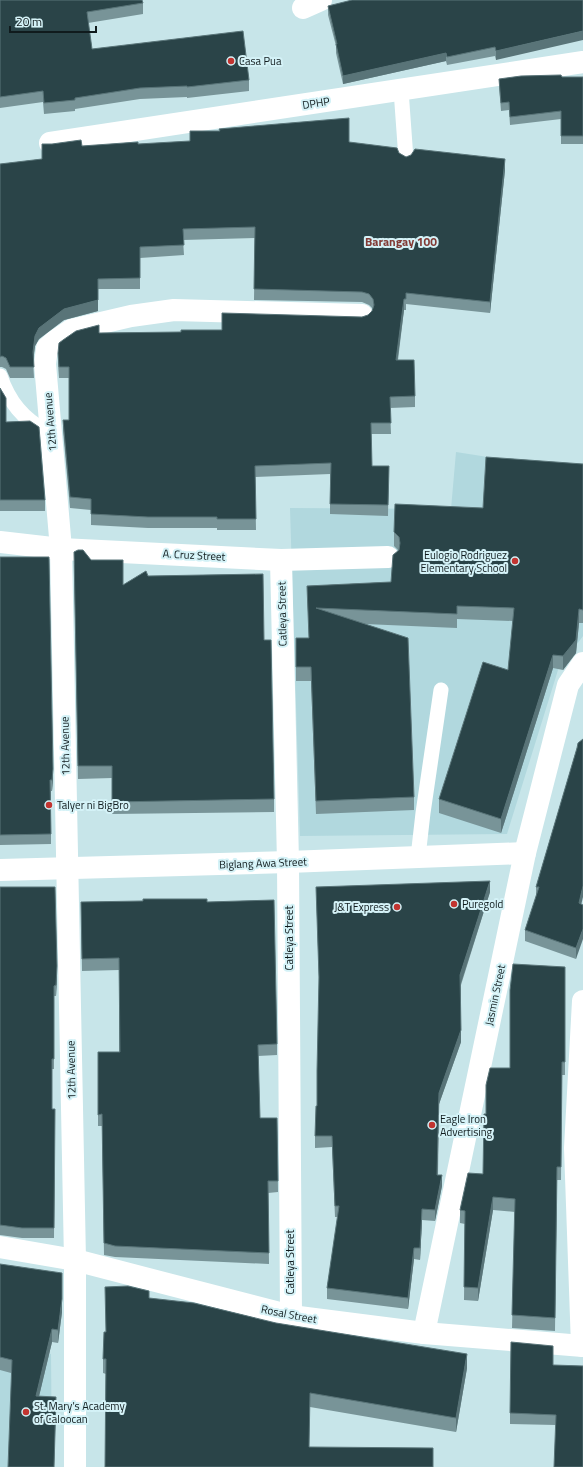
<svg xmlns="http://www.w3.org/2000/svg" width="583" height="1467" font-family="'Titillium Web',sans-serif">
<rect width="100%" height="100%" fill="#c7e5e9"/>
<!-- built -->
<g fill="#b1d8de">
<polygon points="456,452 583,472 583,636 558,670 507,834 300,836 290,508 451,509"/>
<polygon points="0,1343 51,1354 52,1467 0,1467"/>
</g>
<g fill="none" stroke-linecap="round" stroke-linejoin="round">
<!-- lane -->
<g stroke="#fff" stroke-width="15">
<polyline points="401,90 406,159"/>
<path d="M0,376c9,26 23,43 47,56"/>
<polyline points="418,857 423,813 441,690"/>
</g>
<!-- street -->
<g stroke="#fff" stroke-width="22">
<polyline points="303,8 321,0"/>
<polyline points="50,143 583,62"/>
<polyline points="0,542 61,549 281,560 388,557"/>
<polyline points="281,560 288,862 291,1316"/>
<polyline points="0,870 288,862 525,853"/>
<polyline points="0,1247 75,1260 291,1316 424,1333 583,1346"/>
<polyline points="424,1333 525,853 568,685 583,663"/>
<polyline points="582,1346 575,1148 583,1001"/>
<polyline points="75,1467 75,1260 61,549 45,364 47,348 55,341 71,330 131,316 174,310 362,315"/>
</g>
</g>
<!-- wall -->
<g fill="#789498">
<polygon points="0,0 143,3 143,14 88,23 92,49 249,80 249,91 187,98 187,97 140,99 75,109 75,111 44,114 43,102 0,108"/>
<polygon points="583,0 496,60 495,56 447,65 446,61 343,84 336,53 336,46 328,15 328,6"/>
<polygon points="562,77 583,77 583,144 561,144 561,119 510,125 509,110 501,111 499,87 499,79"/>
<polygon points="349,142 399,153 406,157 505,170 490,313 406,304 406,310 404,310 398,360 415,396 415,407 390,408 391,434 371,434 372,466 389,466 388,516 330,514 330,474 255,477 256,530 217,530 217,528 148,528 91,525 91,510 70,508 63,431 63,420 69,420 69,378 59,378 58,364 58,353 99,333 181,332 222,330 362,317 368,315 372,311 373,309 369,305 362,302 254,300 255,238 183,240 184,255 140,258 140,289 98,289 98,311 64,320 39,339 35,346 33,359 34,378 10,378 6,369 2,367 0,367 0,164 42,159 42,144 82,146 138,144"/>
<polygon points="0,388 6,422 45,500 45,511 0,511"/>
<polygon points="583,464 583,623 579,623 576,653 563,670 553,668 501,833 439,813 439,799 508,670 513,621 457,619 457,628 365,624 414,797 414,810 316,814 311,681 296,681 296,638 309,638 307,586 391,582 398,550 394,546 394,532 483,508"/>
<polygon points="0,557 53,779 52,791 51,791 51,844 0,845"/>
<polygon points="91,560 123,585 148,576 264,640 274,799 274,812 112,814 112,778 78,779 74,565"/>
<polygon points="577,748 581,904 576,959 525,941 525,930 536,897 536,887"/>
<polygon points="0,887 57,977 56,996 54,996 54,1069 52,1069 52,1109 55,1109 54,1238 22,1238 0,1235"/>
<polygon points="316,887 490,892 461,985 461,1042 439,1104 438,1175 442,1186 435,1221 422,1220 420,1260 414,1259 408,1309 327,1299 327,1288 338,1217 335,1217 332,1147 315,1148 315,1136 317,1106 319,983"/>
<polygon points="81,902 207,902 277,1044 277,1055 258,1056 260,1118 277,1118 278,1192 268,1193 269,1264 115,1257 104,1255 102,1126 98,1126 98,1052 119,1052 119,970 82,971"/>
<polygon points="565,967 565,1075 562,1075 561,1180 557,1180 555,1331 512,1328 515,1212 493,1210 478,1301 464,1300 465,1224 460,1223 460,1210 483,1174 486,1114 510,1068"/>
<polygon points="0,1264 62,1312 58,1343 52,1342 39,1396 56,1409 54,1467 11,1373 0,1370"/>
<polygon points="149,1298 276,1323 467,1368 456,1432 310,1407 105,1467 106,1374 103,1373 103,1359 106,1332"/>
<polygon points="553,1365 583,1366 556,1425 510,1424 510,1413"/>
</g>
<!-- shaded-wall -->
<g fill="#597478">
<polygon points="583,31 583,40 496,60 496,51"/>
<polygon points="446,53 446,61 343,84 343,76"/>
<polygon points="505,159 505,170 490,313 490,302"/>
<polygon points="404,299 404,310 396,371 396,360"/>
<polygon points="98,300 98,311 64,320 39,339 35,346 33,363 33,352 35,336 39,328 64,309"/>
<polygon points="579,609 579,623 576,653 563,670 563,656"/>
<polygon points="553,655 553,668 501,833 501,819"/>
<polygon points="53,769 53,779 52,791 52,780"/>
<polygon points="490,881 490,892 460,986 460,975"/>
<polygon points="583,886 583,897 579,914 579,903"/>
<polygon points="583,929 583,939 576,959 576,948"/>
<polygon points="57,966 57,977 56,996 56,985"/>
<polygon points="461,1030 461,1042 439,1104 439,1093"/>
<polygon points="442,1175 442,1186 435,1221 435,1210"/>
<polygon points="493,1197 493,1210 478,1301 478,1288"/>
<polygon points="422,1209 422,1220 420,1260 420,1248"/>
<polygon points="414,1248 414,1259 408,1309 408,1298"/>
<polygon points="62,1299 62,1312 58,1343 58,1330"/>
<polygon points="52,1329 52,1342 36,1409 36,1396"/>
<polygon points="467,1354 467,1368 456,1432 456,1418"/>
</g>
<!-- building -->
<g fill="#2a4448" stroke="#597478">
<polygon points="0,0 142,0 143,3 87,12 92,49 243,31 249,80 187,87 187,86 140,88 75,98 75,100 44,103 43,91 0,97"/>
<polygon points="352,0 583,0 583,31 496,51 495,47 447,57 446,53 343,76 336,44 337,44 328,6"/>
<polygon points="561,75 562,77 583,77 583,136 561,136 561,111 510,117 509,102 501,103 499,79 521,76"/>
<polygon points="349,118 349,142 397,148 399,153 406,157 411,155 415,149 505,159 490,302 406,293 406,299 404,299 396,360 414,360 415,396 390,397 391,423 371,423 372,466 389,466 388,505 330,504 331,463 255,466 256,519 217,519 217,517 148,517 91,514 91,499 70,497 63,420 69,420 69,367 59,367 58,353 59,343 63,340 76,331 99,325 99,333 181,332 181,330 222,330 222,313 362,317 368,315 372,311 374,305 373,299 369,294 362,292 254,289 255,227 183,229 184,245 140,247 140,278 98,279 98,300 64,309 39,328 35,336 33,352 34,367 10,367 6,358 2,356 0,357 0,164 42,159 42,144 52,144 81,140 82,146 138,142 138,144 190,141 190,131 220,131 219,129"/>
<polygon points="0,388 6,398 6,422 30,421 39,427 45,500 0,500"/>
<polygon points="486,457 583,464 583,610 579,609 576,640 563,656 553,655 501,819 439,799 483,662 508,670 514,608 457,606 457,614 316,608 408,638 414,797 316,801 311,667 296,667 296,638 309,638 307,586 391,582 393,555 399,550 400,543 399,537 394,532 395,504 483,508"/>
<polygon points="78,550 83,550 91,560 123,560 123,585 146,571 148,576 263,574 264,640 271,640 274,799 112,802 112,766 78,766 74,552"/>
<polygon points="0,557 49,557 53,769 52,780 50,780 51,834 0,835"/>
<polygon points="583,739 583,886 579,903 583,905 583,929 576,948 525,930 539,887 536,887 577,748 578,743"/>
<polygon points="490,881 460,975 461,1030 439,1093 437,1175 442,1175 435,1210 422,1209 420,1248 414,1248 408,1298 327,1288 339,1206 335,1206 332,1136 315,1136 316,1106 317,1106 317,1071 319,977 316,887"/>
<polygon points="0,887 55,887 57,966 56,985 54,986 54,1059 52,1059 52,1109 55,1109 54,1228 22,1228 0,1225"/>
<polygon points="143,899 207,899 207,902 274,900 277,1044 258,1045 260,1118 277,1118 278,1181 268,1181 269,1253 115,1246 104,1243 102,1114 98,1115 98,1052 120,1052 119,958 82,959 81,902 143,901"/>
<polygon points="513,964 565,967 565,1062 562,1062 561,1167 557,1167 555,1318 512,1315 515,1199 493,1197 478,1288 464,1287 465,1211 460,1210 468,1173 483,1174 484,1114 486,1114 486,1085 490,1068 510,1068 510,990"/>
<polygon points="0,1264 62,1273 62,1299 58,1330 52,1329 36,1396 56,1397 54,1467 8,1467 12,1360 0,1357"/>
<polygon points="128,1286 149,1291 149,1298 194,1303 276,1323 467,1354 456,1418 310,1393 309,1447 433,1448 433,1467 105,1467 106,1359 103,1359 104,1332 106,1332 105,1287"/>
<polygon points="511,1342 553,1346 553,1365 583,1366 583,1467 554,1467 556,1415 510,1413"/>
</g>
<!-- markers -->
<g fill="#c23430" stroke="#d4f2f7" stroke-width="1.5">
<circle cx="231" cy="61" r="4"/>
<circle cx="515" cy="561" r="4"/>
<circle cx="49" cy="805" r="4"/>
<circle cx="454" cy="904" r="4"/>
<circle cx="397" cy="907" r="4"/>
<circle cx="432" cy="1125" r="4"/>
<circle cx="26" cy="1412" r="4"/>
</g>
<g text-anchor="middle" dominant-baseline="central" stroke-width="4" stroke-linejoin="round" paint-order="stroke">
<!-- poi labels -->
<g font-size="11" fill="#101b1d" stroke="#d4f2f7" text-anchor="start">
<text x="239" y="61">Casa Pua</text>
<text x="507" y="555" text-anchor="end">Eulogio Rodriguez<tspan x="507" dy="13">Elementary School</tspan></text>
<text x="57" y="805">Talyer ni BigBro</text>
<text x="462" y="904">Puregold</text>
<text x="389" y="907" text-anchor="end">J&amp;T Express</text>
<text x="440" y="1119">Eagle Iron<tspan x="440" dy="13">Advertising</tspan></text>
<text x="34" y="1406">St. Mary's Academy<tspan x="34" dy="13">of Caloocan</tspan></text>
</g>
<!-- street labels -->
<g font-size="11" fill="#101b1d" stroke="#d4f2f7">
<text transform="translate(316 103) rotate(-9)">DPHP</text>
<text transform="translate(50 422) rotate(-95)">12th Avenue</text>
<text transform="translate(194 555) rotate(3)">A. Cruz Street</text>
<text transform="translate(282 614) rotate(-91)">Catleya Street</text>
<text transform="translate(65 746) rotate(-91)">12th Avenue</text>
<text transform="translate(263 863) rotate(-2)">Biglang Awa Street</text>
<text transform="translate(289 938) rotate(-90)">Catleya Street</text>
<text transform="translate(495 995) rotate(-78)">Jasmin Street</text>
<text transform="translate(71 1070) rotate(-91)">12th Avenue</text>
<text transform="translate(290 1262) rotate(-90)">Catleya Street</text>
<text transform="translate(289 1314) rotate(11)">Rosal Street</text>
</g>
<!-- neighbourhood labels -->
<g font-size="12" font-weight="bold" fill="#823a35" stroke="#d4f2f7">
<text x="401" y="241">Barangay 100</text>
</g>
</g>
<!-- scale -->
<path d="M10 26v6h86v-6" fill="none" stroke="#101b1d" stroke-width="2"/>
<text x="16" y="26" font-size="12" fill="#101b1d" stroke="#d4f2f7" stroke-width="3" paint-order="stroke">20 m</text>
</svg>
